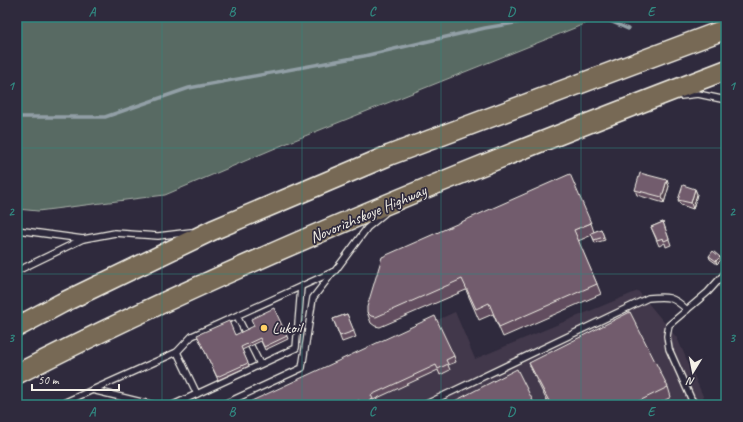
<svg xmlns="http://www.w3.org/2000/svg" width="743" height="422" font-family="Caveat,sans-serif">
<rect width="100%" height="100%" fill="#2f2a3d"/>
<filter id="ink" filterUnits="userSpaceOnUse"><feTurbulence type="fractalNoise" baseFrequency=".025" numOctaves="2"/><feDisplacementMap in="SourceGraphic" scale="8" xChannelSelector="R" yChannelSelector="G"/><feConvolveMatrix kernelMatrix="1 2 1 2 8 2 1 2 1" color-interpolation-filters="sRGB"/></filter>
<g filter="url(#ink)">
<!-- built -->
<polygon fill="#43394b" points="638,291 677,338 707,405 252,405 455,312 475,359"/>
<!-- green -->
<polygon fill="#586b64" stroke="#a6aea6" points="17,17 602,17 285,144 165,195 38,211 17,209"/>
<g fill="none" stroke-linecap="round" stroke-linejoin="round">
<!-- stream -->
<g stroke="#929fa6" stroke-width="3.5">
<polyline points="601,17 628,29"/>
<polyline points="17,117 105,117 189,88 364,56 485,28 550,17"/>
</g>
<!-- lane casing -->
<g stroke="#f4f1e8" stroke-width="8">
<g id="lane">
<polyline points="681,96 698,94 726,100"/>
<polyline points="17,230 83,239"/>
<polyline points="17,271 83,239 115,233 158,236 191,232"/>
<polyline points="237,316 246,334"/>
<polyline points="251,346 260,364"/>
<polyline points="177,352 197,394"/>
<polyline points="92,390 154,405"/>
<polyline points="59,405 177,352 192,336 335,271 367,228 384,214"/>
<polyline points="173,405 296,348 301,287"/>
<polyline points="222,405 302,368 313,298 333,272"/>
<path d="M424,405l224,-107c19,-2 25,-2 39,12"/>
<polyline points="686,405 693,401"/>
<polyline points="694,405 669,349 667,336 669,325 708,292 726,272"/>
</g>
</g>
<!-- highway casing -->
<g stroke="#f4f1e8" stroke-width="22">
<g id="highway">
<polyline points="17,327 62,303 213,230 390,155 726,29"/>
<path d="M17,374c228,-117 469,-212 709,-304"/>
</g>
</g>
<!-- lane -->
<use href="#lane" stroke="#2f2a3d" stroke-width="5.5"/>
<!-- highway -->
<use href="#highway" stroke="#776954" stroke-width="19"/>
</g>
<!-- wall -->
<g fill="#624e5e" stroke="#f4f1e8">
<polygon points="669,186 664,203 637,195 635,190"/>
<polygon points="695,189 697,194 693,209 681,205 678,200"/>
<polygon points="663,222 671,245 666,247 665,243 659,246 651,227"/>
<polygon points="591,223 594,232 601,229 605,240 595,243 592,235 578,241 597,284 601,294 503,337 493,314 479,320 466,290 380,327 375,326 371,323 367,312"/>
<polygon points="709,256 720,257 721,260 717,264 710,259"/>
<polygon points="347,314 356,337 342,342 333,319"/>
<polygon points="235,335 287,336 288,339 265,350 261,341 242,350 249,366 218,380 199,338"/>
<polygon points="454,356 456,362 448,365 450,370 440,375 438,370 373,400 375,405 243,405"/>
<polygon points="529,363 668,387 671,397 656,405 549,405 533,373"/>
</g>
<!-- shaded-wall -->
<g fill="#50404c" stroke="#f4f1e8">
<polygon points="667,180 669,186 664,203 662,197"/>
<polygon points="695,189 697,194 693,209 691,203"/>
<polygon points="720,257 721,260 717,264 716,261"/>
</g>
<!-- building -->
<g fill="#725b6d" stroke="#f4f1e8">
<polygon points="640,173 667,180 662,197 635,190"/>
<polygon points="570,174 591,223 574,230 597,284 499,327 489,303 476,309 462,279 376,317 371,316 367,312 367,307 382,257"/>
<polygon points="683,185 695,189 691,203 678,200"/>
<polygon points="663,222 669,239 664,241 663,238 657,240 651,227"/>
<polygon points="601,229 604,237 594,240 591,233"/>
<polygon points="713,251 720,257 716,261 709,256"/>
<polygon points="274,308 287,336 264,347 260,338 241,347 248,363 217,377 197,335 229,321 235,335 254,326 251,319"/>
<polygon points="630,312 668,387 631,405 551,405 529,363"/>
<polygon points="347,314 354,331 340,336 333,319"/>
<polygon points="435,316 454,356 446,360 448,364 438,369 436,365 371,395 373,399 361,405 359,400 350,405 243,405"/>
<polygon points="517,369 535,405 447,405"/>
</g>
</g>
<!-- grid -->
<path fill="none" stroke="#318880" stroke-width="1" stroke-opacity="0.55" d="M162,17v388M302,17v388M441,17v388M581,17v388M17,148h709M17,274h709"/>
<!-- markers -->
<circle fill="#ffd166" stroke="#2f2a3d" stroke-width="1.5" cx="264" cy="328" r="4"/>
<g text-anchor="middle" dominant-baseline="central" stroke-width="3.5" stroke-linejoin="round" paint-order="stroke">
<!-- street labels -->
<g font-size="16" fill="#f4f1e8" stroke="#2f2a3d">
<text transform="translate(368 214) rotate(-23)">Novorizhskoye Highway</text>
</g>
<!-- poi labels -->
<g font-size="16" fill="#f4f1e8" stroke="#2f2a3d" text-anchor="start">
<text x="272" y="328">Lukoil</text>
</g>
</g>
<!-- margin -->
<rect width="743" height="422" fill="none" stroke="#2f2a3d" stroke-width="44"/>
<!-- north arrow -->
<g transform="translate(693 372) rotate(190)" stroke="#2f2a3d" stroke-width="3" paint-order="stroke">
<path d="M0-3L7 15L0 10L-7 15Z" fill="#f4f1e8"/>
<text y="-6" font-size="11" font-weight="bold" text-anchor="middle" fill="#f4f1e8">N</text>
</g>
<!-- scale -->
<path d="M32 384v6h87v-6" fill="none" stroke="#f4f1e8" stroke-width="2"/>
<text x="38" y="384" font-size="12" fill="#f4f1e8" stroke="#2f2a3d" stroke-width="3" paint-order="stroke">50 m</text>
<rect x="22" y="22" width="699" height="378" fill="none" stroke="#318880" stroke-width="1.5"/>
<g font-size="13" text-anchor="middle" font-weight="bold" fill="#318880">
<text x="92" y="16">A</text>
<text x="232" y="16">B</text>
<text x="372" y="16">C</text>
<text x="511" y="16">D</text>
<text x="651" y="16">E</text>
<text x="11" y="90">1</text>
<text x="732" y="90">1</text>
<text x="11" y="216">2</text>
<text x="732" y="216">2</text>
<text x="11" y="342">3</text>
<text x="732" y="342">3</text>
<text x="92" y="416">A</text>
<text x="232" y="416">B</text>
<text x="372" y="416">C</text>
<text x="511" y="416">D</text>
<text x="651" y="416">E</text>
</g>
</svg>
